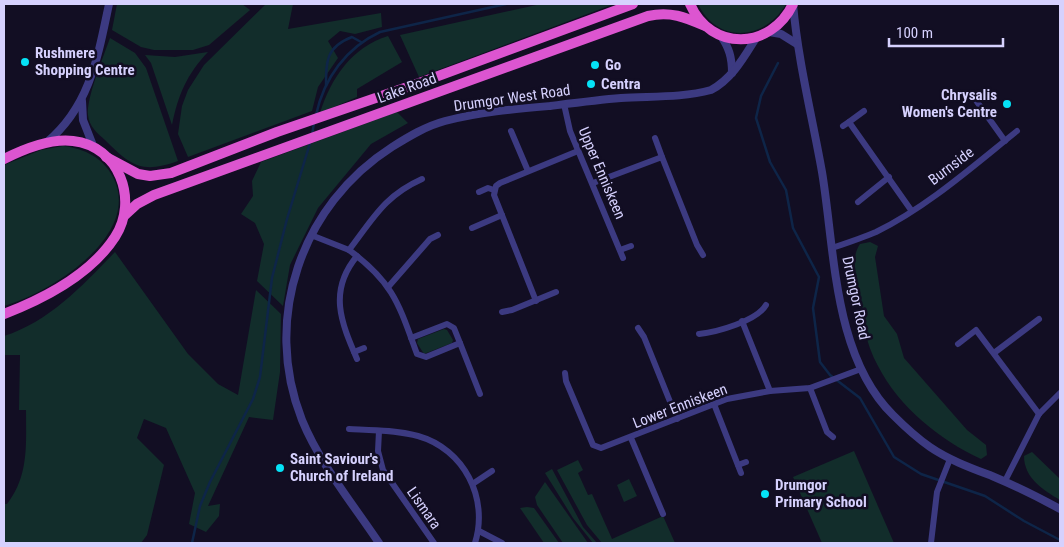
<svg xmlns="http://www.w3.org/2000/svg" width="1064" height="547" viewBox="0 0 1064 547" font-family="'Roboto Condensed',sans-serif">
<style>
.green{fill:#122d2b}
.lines{fill:none;stroke-linecap:round;stroke-linejoin:round}
.stream{stroke:#0e2548;stroke-width:2.5}
.minor{stroke:#3c3a81;stroke-width:6}
.tertiary{stroke:#3c3a81;stroke-width:8}
.trunk{stroke:#dc55d0;stroke-width:10}
.poi-dot{fill:#05e2f6;stroke:#120e23;stroke-width:2}
.labels{text-anchor:middle;dominant-baseline:central;stroke-width:5;stroke-linejoin:round;paint-order:stroke}
.poi-label{font-size:15px;font-weight:bold;fill:#d6d1fe;stroke:#120e23;text-anchor:start}
.street-label{font-size:15px;fill:#d6d1fe;stroke:#120e23}
</style>
<rect width="100%" height="100%" fill="#120e23"/>
<g class="green">
<polygon points="117,4 242,4 250,10 209,45 193,50 154,50 141,47 112,30"/>
<polygon points="266,4 293,4 288,29 381,13 382,27 355,34 340,31 328,41 338,58 318,87 312,111 188,157 178,134 182,106 188,90 204,65"/>
<polygon points="541,4 614,4 419,77 400,35"/>
<path d="M698,4H786C765,41 717,44 698,4Z"/>
<path d="M388,36L402,62L357,89V97L320,113C331,78 352,47 388,36Z"/>
<path d="M110,38L135,53L146,68L178,161C142,174 131,166 105,140C97,133 89,126 88,115C86,99 104,55 110,38Z"/>
<path d="M208,52C187,74 178,95 172,125L151,63L145,55L175,57Z"/>
<polygon points="397,112 408,123 371,144 318,208 290,265 283,306 257,281 264,244 255,223 241,214 253,196 252,181 261,162"/>
<path d="M63,146C85,149 102,157 113,177C143,235 50,293 4,306V165L41,150Z"/>
<path d="M870,242L878,246L875,257L884,316L897,334L904,358L967,430L986,445L987,455L981,459C940,440 899,407 878,366C865,343 861,314 857,289C856,274 851,257 860,244Z"/>
<path d="M115,252L188,354L218,384L238,395L256,290L281,314L280,372L273,420L249,417L208,506L220,504L219,516L206,532L189,524L195,493L166,428L144,419L137,438L164,465L147,535L141,543H4V504H7C29,476 26,444 26,410H19L20,355H4V336C49,322 83,285 115,252Z"/>
<polygon points="444,329 447,330 453,340 452,343 424,354 417,343 418,339"/>
<polygon points="854,451 894,543 822,543 793,477"/>
<path d="M1032,452L1060,479V500C1043,490 1024,478 1024,456Z"/>
<polygon points="578,460 583,470 578,473 588,495 592,494 612,539 663,516 675,543 602,543 587,525 557,470"/>
<polygon points="552,469 583,527 597,543 593,543 573,518 545,473"/>
<polygon points="629,479 637,496 624,502 617,485"/>
<polygon points="545,482 588,543 563,543 537,505 535,497"/>
<polygon points="527,507 534,508 559,543 544,543 520,508"/>
</g>
<g class="lines">
<g class="stream">
<polyline points="778,63 761,96 756,118 770,162 786,190 793,228 819,277 813,308 820,362 830,375 860,398 894,457 921,474 985,496 1024,521 1060,540"/>
<path d="M326,86C326,61 326,47 352,37L361,42"/>
<path d="M316,115C324,78 346,48 380,32L506,4"/>
<polyline points="312,135 314,123"/>
<polyline points="192,543 200,506 210,482 253,399 260,377 272,278 287,219 310,143"/>
</g>
<g class="minor">
<polyline points="975,99 1005,141"/>
<polyline points="564,104 570,131 623,258"/>
<polyline points="849,122 864,111"/>
<polyline points="843,126 849,122 911,210"/>
<polyline points="511,131 528,171"/>
<polyline points="655,138 662,157"/>
<polyline points="593,183 662,157 697,245 703,255"/>
<polyline points="479,192 488,188 494,190"/>
<polyline points="858,202 889,177"/>
<polyline points="472,228 502,215"/>
<path d="M311,235L349,250C373,219 384,196 422,179"/>
<path d="M832,248C847,243 862,238 876,232C927,207 972,167 1017,131"/>
<path d="M349,250C394,283 399,305 417,354L426,357L460,343L480,394"/>
<polyline points="620,250 631,246"/>
<polyline points="389,286 430,239 438,235"/>
<polyline points="536,301 494,195 496,186 500,183 578,151"/>
<polyline points="502,312 512,310 556,292"/>
<polyline points="742,321 770,391"/>
<polyline points="638,328 644,337 677,419"/>
<path d="M699,334C717,332 757,321 766,305"/>
<polyline points="411,338 447,324 454,328 460,343"/>
<polyline points="958,344 976,330 1039,414"/>
<polyline points="354,352 364,348"/>
<polyline points="994,353 1039,319"/>
<path d="M357,359C341,322 328,291 357,256"/>
<polyline points="565,373 566,381 593,445 601,448 727,399 770,391 810,388 861,369"/>
<polyline points="810,388 827,432 833,437"/>
<polyline points="714,404 741,473"/>
<path d="M349,429C371,430 396,430 418,436C464,449 489,498 475,543"/>
<polyline points="379,431 378,451 383,470 434,543"/>
<polyline points="631,438 663,514"/>
<polyline points="738,465 746,462"/>
<polyline points="1005,481 1039,414 1060,393"/>
<polyline points="474,483 492,471"/>
<polyline points="479,531 502,543"/>
<polyline points="931,543 937,492 950,459"/>
</g>
<g class="tertiary">
<path d="M793,4C798,61 812,116 822,172C835,250 833,356 893,415C904,426 917,438 930,447C949,460 971,468 992,476C1016,486 1038,497 1060,509"/>
<polyline points="769,32 781,34 797,44"/>
<path d="M721,36C729,48 732,57 732,73"/>
<polyline points="82,101 83,120 94,148"/>
<path d="M47,142C90,106 98,56 109,4"/>
<path d="M379,543C353,504 320,464 302,420C262,319 301,205 392,147C408,137 426,126 445,121C479,112 515,109 550,106C574,103 597,100 621,98C650,96 682,98 711,90C732,79 744,57 756,38"/>
</g>
<g class="trunk">
<path d="M690,4C711,52 771,50 793,4"/>
<polyline points="106,157 138,174 150,176 171,173 277,132 422,82 633,4"/>
<path d="M4,159C24,149 50,138 73,141C119,146 139,200 115,237C91,274 43,299 4,314"/>
<path d="M125,215L137,204L154,195L648,16C670,11 685,17 705,26"/>
</g>
</g>
<g class="poi-dot">
<circle cx="25" cy="62" r="5"/>
<circle cx="595" cy="65" r="5"/>
<circle cx="591" cy="84" r="5"/>
<circle cx="1007" cy="104" r="5"/>
<circle cx="280" cy="468" r="5"/>
<circle cx="765" cy="494" r="5"/>
</g>
<g class="labels">
<g class="poi-label">
<text x="35" y="53">Rushmere<tspan x="35" dy="17">Shopping Centre</tspan></text>
<text x="605" y="65">Go</text>
<text x="601" y="84">Centra</text>
<text x="997" y="95" text-anchor="end">Chrysalis<tspan x="997" dy="17">Women's Centre</tspan></text>
<text x="290" y="459">Saint Saviour's<tspan x="290" dy="17">Church of Ireland</tspan></text>
<text x="775" y="485">Drumgor<tspan x="775" dy="17">Primary School</tspan></text>
</g>
<g class="street-label">
<text transform="translate(407 88) rotate(-20)">Lake Road</text>
<text transform="translate(512 98) rotate(-8)">Drumgor West Road</text>
<text transform="translate(951 166) rotate(-37)">Burnside</text>
<text transform="translate(602 173) rotate(67)">Upper Enniskeen</text>
<text transform="translate(856 298) rotate(78)">Drumgor Road</text>
<text transform="translate(680 406) rotate(-21)">Lower Enniskeen</text>
<text transform="translate(424 508) rotate(55)">Lismara</text>
</g>
</g>
<rect width="1064" height="547" fill="none" stroke="#d6d1fe" stroke-width="10"/>
<path d="M889 38v8h114v-8" fill="none" stroke="#d6d1fe" stroke-width="2.5"/>
<text x="896" y="38" font-size="15" fill="#d6d1fe" stroke="#120e23" stroke-width="4" paint-order="stroke">100 m</text>
</svg>
